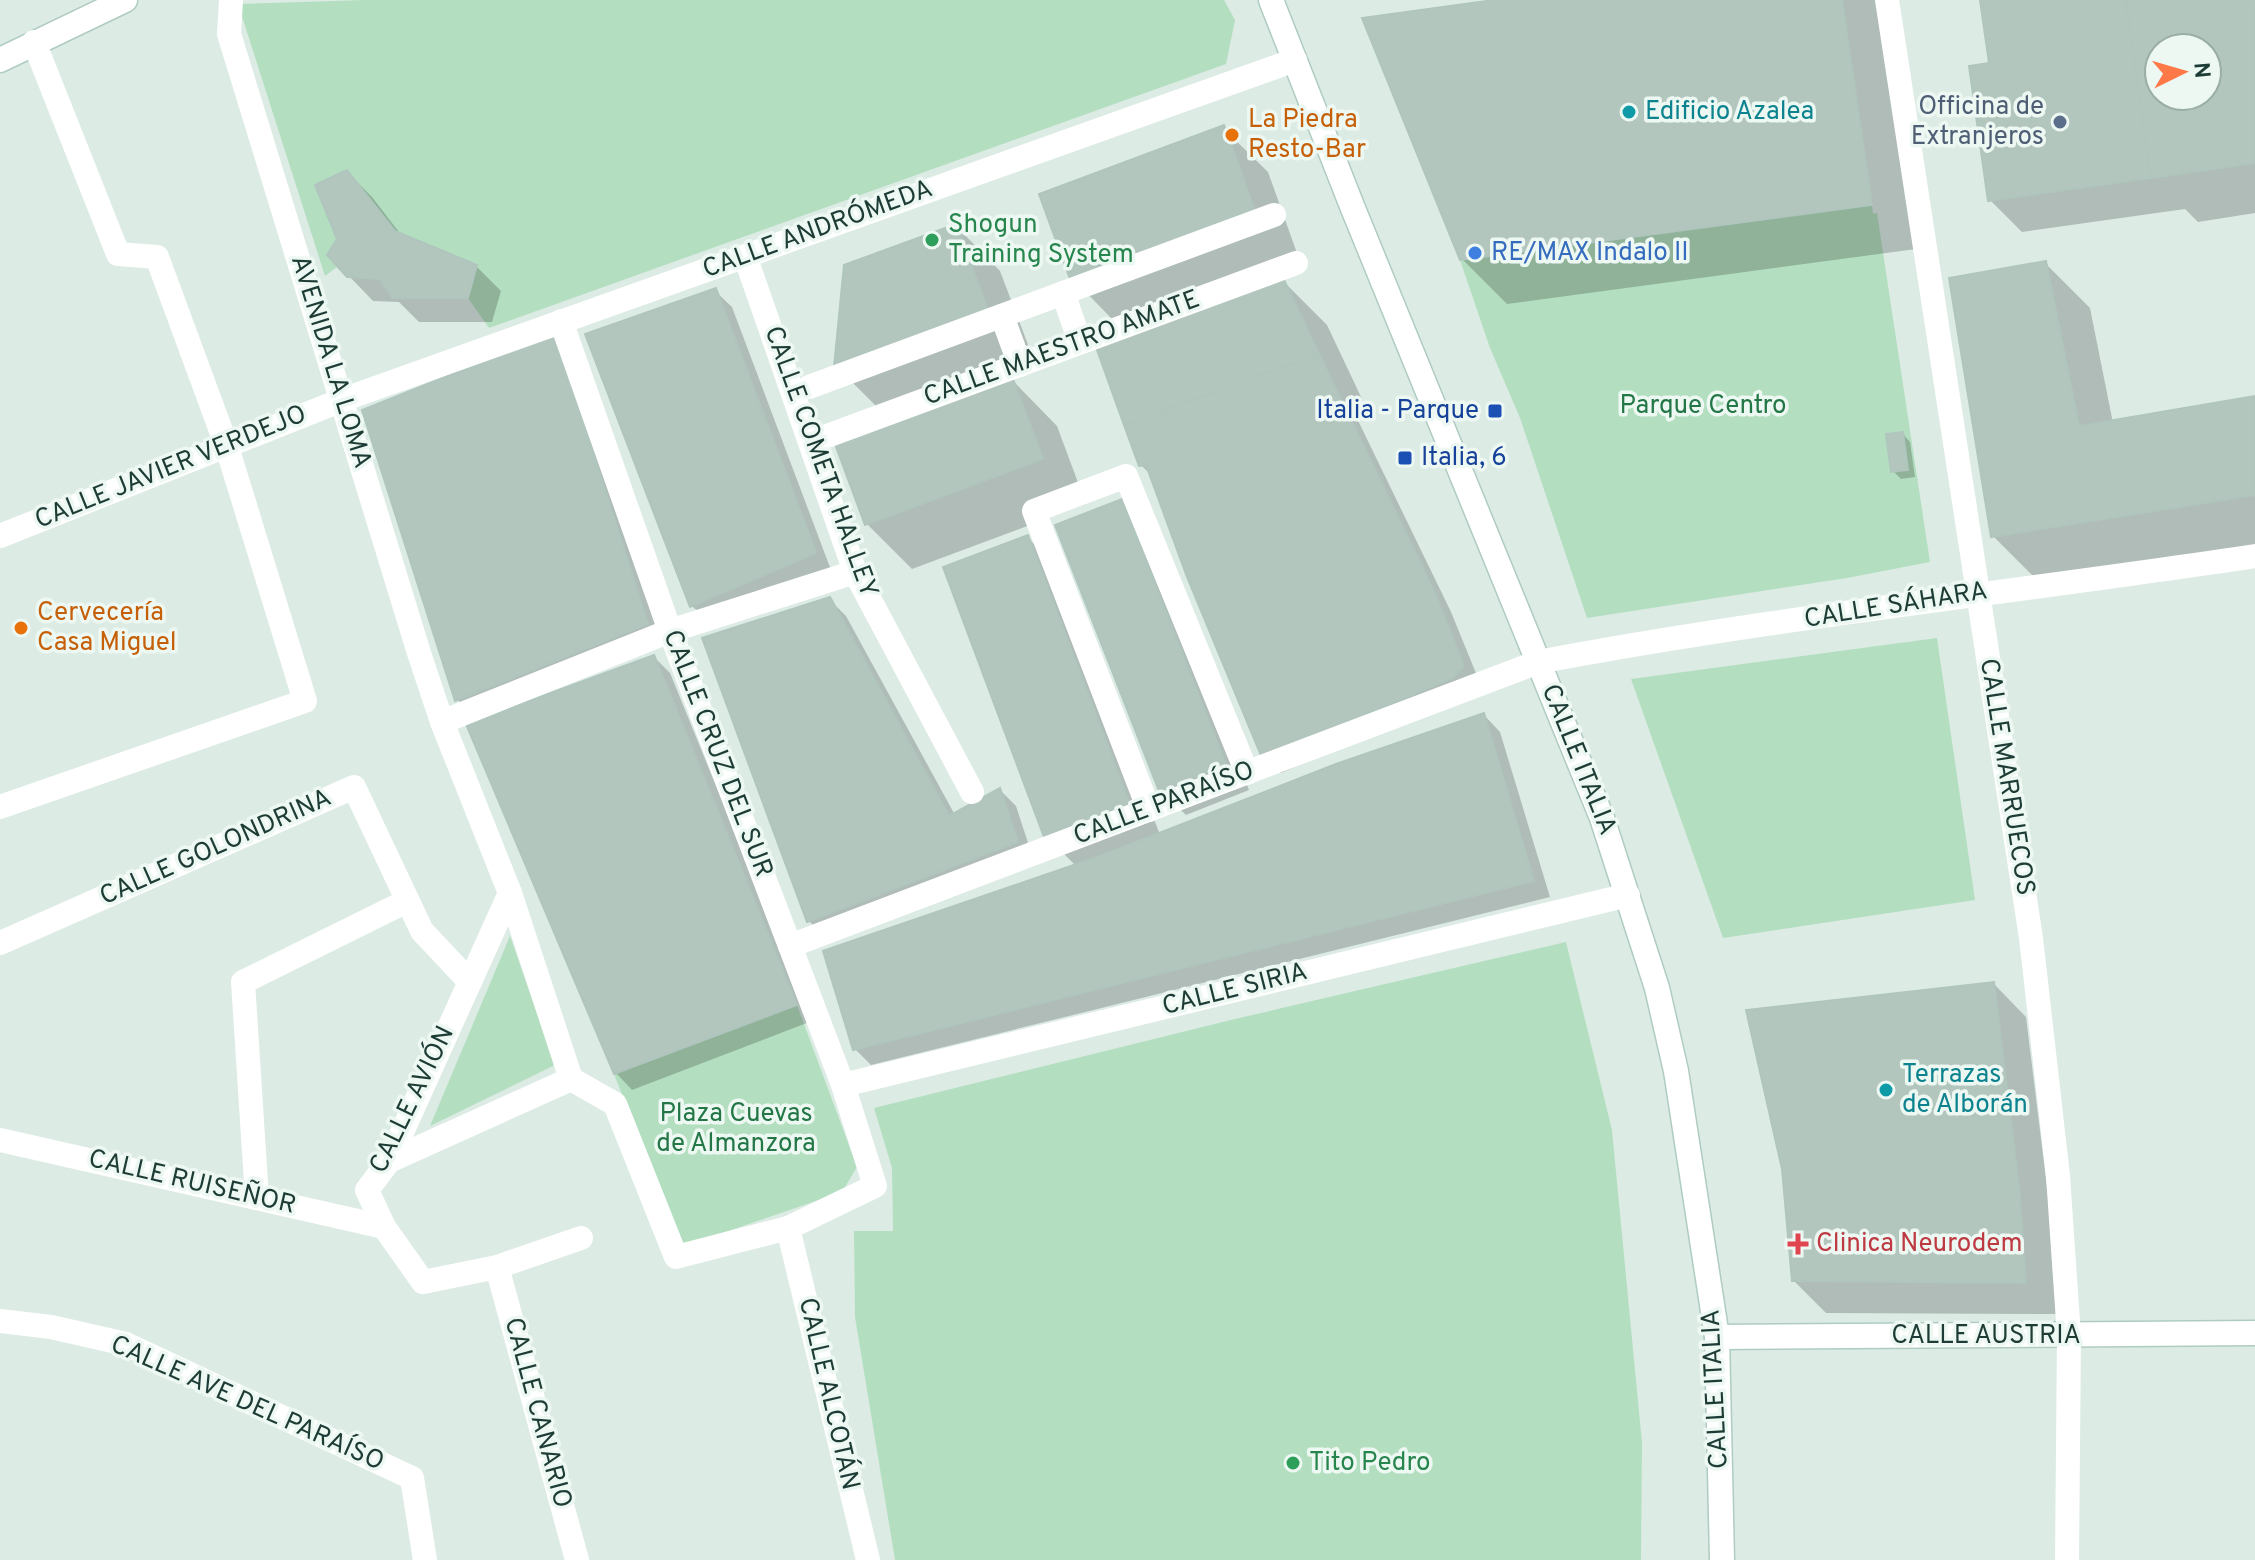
<svg xmlns="http://www.w3.org/2000/svg" width="2255" height="1560" viewBox="0 0 2255 1560" font-family="Overpass,sans-serif">
<style>
.green{fill:#b3dfc0}
.shadow{fill:#0003;fill-rule:evenodd}
.building{fill:#b2c6be;stroke:#afc5bd;stroke-width:2;fill-rule:evenodd}
.lines{fill:none;stroke-linecap:round;stroke-linejoin:round}
.secondary-casing{stroke:#afccc2;stroke-width:27}
.street{stroke:#fff;stroke-width:24}
.secondary{stroke:#fff;stroke-width:24}
.culture-dot{fill:#0f9aa8;stroke:#eef8f3;stroke-width:3}
.service-dot{fill:#5c6f8a;stroke:#eef8f3;stroke-width:3}
.food-dot{fill:#e8710a;stroke:#eef8f3;stroke-width:3}
.leisure-dot{fill:#2e9e5b;stroke:#eef8f3;stroke-width:3}
.shop-dot{fill:#3f7fe0;stroke:#eef8f3;stroke-width:3}
.transit-dot{fill:#1a4fb4;stroke:#eef8f3;stroke-width:3}
.health-dot{fill:#e0444e;stroke:#eef8f3;stroke-width:3}
.labels{text-anchor:middle;dominant-baseline:central;stroke-width:7;stroke-linejoin:round;paint-order:stroke}
.service-label{font-size:26px;fill:#4e5e75;stroke:#eef8f3;text-anchor:end}
.culture-label{font-size:26px;fill:#0d838f;stroke:#eef8f3;text-anchor:start}
.food-label{font-size:26px;fill:#c56008;stroke:#eef8f3;text-anchor:start}
.leisure-label{font-size:26px;fill:#27864d;stroke:#eef8f3;text-anchor:start}
.street-label{font-size:26px;fill:#1d3c35;stroke:#eef8f3}
.shop-label{font-size:26px;fill:#366cbe;stroke:#eef8f3;text-anchor:start}
.park-label{font-size:26px;fill:#237746;stroke:#eef8f3}
.transit-label{font-size:26px;fill:#164399;stroke:#eef8f3;text-anchor:end}
.health-label{font-size:26px;fill:#be3a42;stroke:#eef8f3;text-anchor:start}
</style>
<rect width="100%" height="100%" fill="#ddebe5"/>
<g class="green">
<polygon points="364,0 1224,0 1235,20 1226,64 489,328 468,298 477,265 463,259 459,260 395,231 347,170 315,185 337,239 327,255 337,267 325,276 238,4"/>
<polygon points="1872,205 1873,214 1877,213 1930,562 1847,578 1587,618 1520,418 1490,348 1460,260"/>
<polygon points="1937,638 1975,900 1723,938 1631,679"/>
<polygon points="510,936 555,1065 430,1126"/>
<polygon points="1566,942 1612,1130 1642,1443 1641,1560 895,1560 855,1317 854,1231 893,1231 892,1168 874,1108 1235,1019"/>
<polygon points="797,1005 857,1167 842,1192 682,1247 614,1074"/>
</g>
<g class="shadow">
<polygon points="1508,0 1880,0 1916,249 1507,304 1462,259"/>
<path d="M1982,0H2255V213L2198,222L2185,209L2022,232L1990,200L1991,65ZM2159,48H2207V96H2159Z"/>
<polygon points="1223,128 1268,172 1298,256 1116,323 1072,278"/>
<polygon points="347,172 372,197 402,236 476,266 501,291 492,322 419,322 399,302 373,301 348,275 339,239"/>
<polygon points="956,226 1000,271 1032,355 881,411 836,366"/>
<polygon points="2045,263 2090,308 2113,423 2255,398 2255,546 2038,581 1993,536"/>
<polygon points="1282,280 1327,325 1362,399 1350,404 1451,612 1480,683 1469,694 1281,773 1264,756 1152,476 1141,465"/>
<polygon points="715,291 732,307 831,570 709,622 692,606"/>
<polygon points="555,336 663,640 473,716 457,699"/>
<polygon points="1013,381 1057,426 1086,504 912,569 867,524"/>
<polygon points="1903,434 1910,442 1915,477 1901,479 1893,471"/>
<polygon points="1121,502 1146,526 1249,790 1186,815 1161,790"/>
<polygon points="1028,538 1060,570 1160,835 1484,715 1500,732 1550,897 871,1065 855,1049 1076,866 1046,836"/>
<polygon points="829,599 846,616 955,815 1000,790 1016,806 1033,858 825,937 809,921"/>
<polygon points="654,657 670,673 812,1021 632,1090 616,1073"/>
<polygon points="1994,984 2026,1017 2051,1220 2057,1314 1826,1313 1794,1281"/>
</g>
<g class="building">
<polygon points="1494,0 1842,0 1872,205 1460,260 1362,18"/>
<polygon points="1980,0 2126,0 2151,178 1988,201 1969,66 1989,63"/>
<path d="M2126,0H2255V163L2151,178ZM2159,48H2207V96H2159Z"/>
<polygon points="1224,125 1255,211 1070,279 1039,194"/>
<polygon points="347,170 395,231 477,265 468,298 392,298 380,279 347,277 327,255 337,239 315,185"/>
<polygon points="956,224 988,310 834,367 844,265"/>
<polygon points="2046,261 2079,426 2255,396 2255,495 1991,537 1949,278"/>
<polygon points="1283,278 1319,354 1124,425 1096,347"/>
<polygon points="716,288 816,553 690,607 585,334"/>
<polygon points="555,333 648,624 455,701 362,410"/>
<polygon points="1319,354 1435,593 1464,666 1453,678 1262,758 1187,577 1146,465 1139,466 1124,425"/>
<polygon points="1013,379 1043,459 865,525 835,444"/>
<polygon points="1903,432 1908,470 1891,472 1886,434"/>
<polygon points="1122,499 1226,765 1159,791 1055,525"/>
<polygon points="1028,535 1130,805 1044,837 943,567"/>
<polygon points="830,597 949,816 1000,788 1018,842 807,922 702,638"/>
<polygon points="654,655 797,1005 614,1074 466,724"/>
<polygon points="1484,713 1534,881 853,1050 823,951 1100,856 1336,764"/>
<polygon points="1994,982 2019,1187 2026,1283 1792,1281 1782,1169 1746,1010"/>
</g>
<g class="lines">
<g class="secondary-casing">
<g id="secondary">
<polyline points="1271,0 1352,206 1602,818 1657,988 1676,1071 1717,1337 1722,1560"/>
<polyline points="0,60 125,0"/>
<polyline points="1717,1337 2255,1333"/>
</g>
</g>
<g class="street">
<polyline points="231,0 229,34 419,653 442,722 510,893 571,1079 615,1104 676,1257 788,1228 875,1186 843,1085 670,631 561,321"/>
<polyline points="1887,0 2031,938 2058,1176 2069,1336 2067,1560"/>
<polyline points="745,256 855,572 972,792"/>
<polyline points="1063,293 1080,342"/>
<polyline points="1002,316 1020,365"/>
<polyline points="809,387 1274,215"/>
<polyline points="827,436 1296,263"/>
<polyline points="0,536 342,400 1295,60"/>
<polyline points="442,722 670,631 855,572"/>
<polyline points="0,807 305,701 227,447 157,257 118,254 34,42"/>
<polyline points="1149,810 1034,511 1126,476 1247,773"/>
<polyline points="510,893 389,1161 367,1190 384,1227 423,1282 497,1267 581,1238"/>
<polyline points="0,943 354,787 422,931 470,982"/>
<path d="M790,946L1538,662C1776,617 2016,592 2255,556"/>
<polyline points="843,1085 1628,895"/>
<polyline points="0,1140 384,1227"/>
<polyline points="389,1161 571,1079"/>
<polyline points="257,1198 243,982 407,901"/>
<polyline points="788,1228 868,1560"/>
<polyline points="497,1267 577,1560"/>
<polyline points="0,1321 51,1327 126,1344 412,1478 425,1560"/>
</g>
<use href="#secondary" class="secondary"/>
</g>
<g class="culture-dot">
<circle cx="1629" cy="112" r="8"/>
<circle cx="1886" cy="1090" r="8"/>
</g>
<circle class="service-dot" cx="2060" cy="122" r="8"/>
<g class="food-dot">
<circle cx="1232" cy="135" r="8"/>
<circle cx="21" cy="628" r="8"/>
</g>
<g class="leisure-dot">
<circle cx="932" cy="240" r="8"/>
<circle cx="1293" cy="1463" r="8"/>
</g>
<circle class="shop-dot" cx="1475" cy="253" r="8"/>
<g class="transit-dot">
<rect x="1487" y="403" width="16" height="16" rx="4"/>
<rect x="1397" y="450" width="16" height="16" rx="4"/>
</g>
<path class="health-dot" d="M1794 1232h8v8h8v8h-8v8h-8v-8h-8v-8h8z"/>
<g class="labels">
<g class="service-label">
<text x="2044" y="107">Officina de<tspan x="2044" dy="30">Extranjeros</tspan></text>
</g>
<g class="culture-label">
<text x="1645" y="112">Edificio Azalea</text>
<text x="1902" y="1075">Terrazas<tspan x="1902" dy="30">de Alborán</tspan></text>
</g>
<g class="food-label">
<text x="1248" y="120">La Piedra<tspan x="1248" dy="30">Resto-Bar</tspan></text>
<text x="37" y="613">Cervecería<tspan x="37" dy="30">Casa Miguel</tspan></text>
</g>
<g class="leisure-label">
<text x="948" y="225">Shogun<tspan x="948" dy="30">Training System</tspan></text>
<text x="1309" y="1463">Tito Pedro</text>
</g>
<g class="street-label">
<text transform="translate(818 230) rotate(-20)">CALLE ANDRÓMEDA</text>
<text transform="translate(1062 349) rotate(-20)">CALLE MAESTRO AMATE</text>
<text transform="translate(330 362) rotate(73)">AVENIDA LA LOMA</text>
<text transform="translate(820 462) rotate(70)">CALLE COMETA HALLEY</text>
<text transform="translate(171 468) rotate(-22)">CALLE JAVIER VERDEJO</text>
<text transform="translate(1896 606) rotate(-9)">CALLE SÁHARA</text>
<text transform="translate(717 754) rotate(69)">CALLE CRUZ DEL SUR</text>
<text transform="translate(1578 760) rotate(68)">CALLE ITALIA</text>
<text transform="translate(2006 777) rotate(81)">CALLE MARRUECOS</text>
<text transform="translate(1164 804) rotate(-21)">CALLE PARAÍSO</text>
<text transform="translate(216 848) rotate(-24)">CALLE GOLONDRINA</text>
<text transform="translate(1235 990) rotate(-14)">CALLE SIRIA</text>
<text transform="translate(413 1100) rotate(-64)">CALLE AVIÓN</text>
<text transform="translate(192 1183) rotate(13)">CALLE RUISEÑOR</text>
<text x="1986" y="1336">CALLE AUSTRIA</text>
<text transform="translate(1716 1389) rotate(-93)">CALLE ITALIA</text>
<text transform="translate(828 1394) rotate(77)">CALLE ALCOTÁN</text>
<text transform="translate(247 1404) rotate(24)">CALLE AVE DEL PARAÍSO</text>
<text transform="translate(537 1413) rotate(75)">CALLE CANARIO</text>
</g>
<g class="shop-label">
<text x="1491" y="253">RE/MAX Indalo II</text>
</g>
<g class="park-label">
<text x="1703" y="406">Parque Centro</text>
<text x="736" y="1114">Plaza Cuevas<tspan x="736" dy="30">de Almanzora</tspan></text>
</g>
<g class="transit-label">
<text x="1479" y="411">Italia - Parque</text>
<text x="1421" y="458" text-anchor="start">Italia, 6</text>
</g>
<g class="health-label">
<text x="1816" y="1244">Clinica Neurodem</text>
</g>
</g>
<g transform="translate(2183 72) rotate(85)"><circle r="38" fill="#eef8f3" stroke="#9aada7" stroke-width="2"/>
<path d="M0-6L14 30L0 20L-14 30Z" fill="#ff7948"/>
<text y="-12" font-size="22" font-weight="bold" text-anchor="middle" fill="#1d3c35">N</text>
</g>
</svg>
